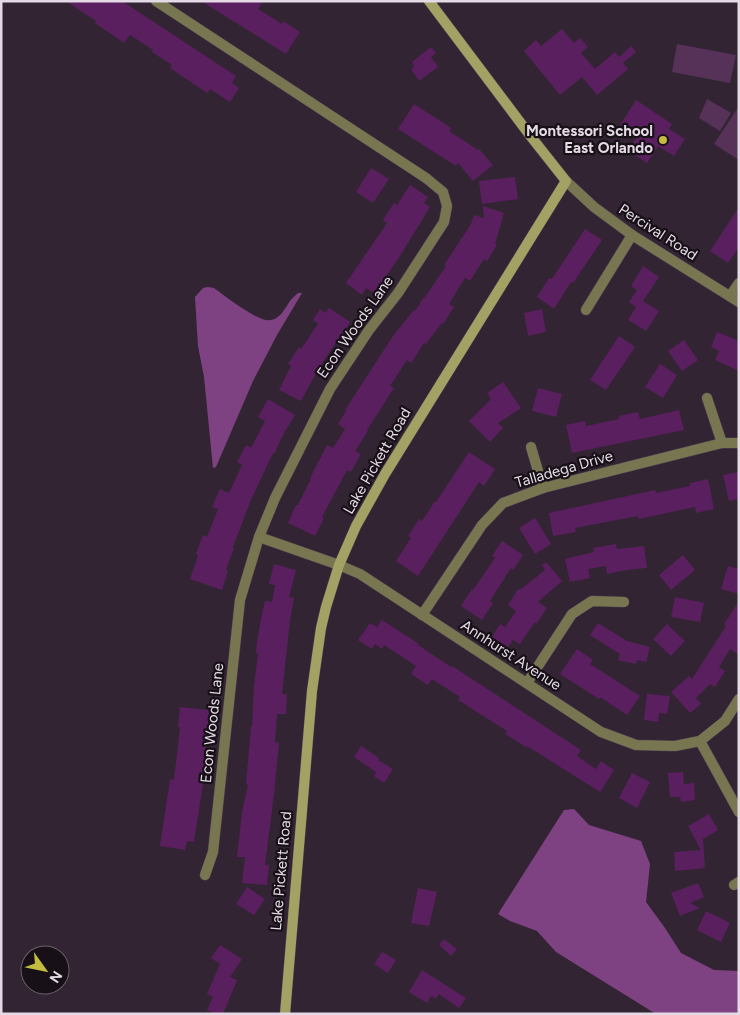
<svg xmlns="http://www.w3.org/2000/svg" width="740" height="1015" viewBox="0 0 740 1015" font-family="Figtree,sans-serif">
<style>
.green{fill:#563259}
.water{fill:#7e4283}
.building{fill:#591f5e}
.lines{fill:none;stroke-linecap:round;stroke-linejoin:round}
.minor-casing{stroke:#4f4150;stroke-width:11}
.tertiary-casing{stroke:#4f4150;stroke-width:11}
.secondary-casing{stroke:#4f4150;stroke-width:11}
.minor{stroke:#777651;stroke-width:10}
.tertiary{stroke:#777651;stroke-width:10}
.secondary{stroke:#a3a264;stroke-width:10}
.poi-dot{fill:#c2bd3f;stroke:#171017;stroke-width:2}
.labels{text-anchor:middle;dominant-baseline:central;stroke-width:4.5;stroke-linejoin:round;paint-order:stroke}
.poi-label{font-size:15px;font-weight:bold;fill:#e4dae5;stroke:#171017;text-anchor:end}
.street-label{font-size:15px;fill:#e4dae5;stroke:#171017}
</style>
<rect width="100%" height="100%" fill="#332434"/>
<g class="green">
<polygon points="677,44 736,55 730,83 672,72"/>
<polygon points="707,99 731,113 720,131 699,118"/>
<polygon points="739,106 739,160 714,144"/>
</g>
<g class="water">
<path d="M208,287L214,288C225,296 259,323 271,320C281,318 285,308 290,301C292,298 295,296 298,293H302L277,335L253,381L216,467L213,468L204,377L198,346L195,297L203,288Z"/>
<polygon points="574,809 589,825 641,841 650,864 646,902 665,928 681,953 714,970 739,971 739,1014 656,1014 556,952 537,931 510,921 498,914 564,810"/>
</g>
<g class="building">
<polygon points="66,1 122,1 236,76 232,83 239,88 230,102 210,89 207,93 170,68 172,65 152,52 153,50 130,35 124,43 95,23 96,21"/>
<polygon points="201,1 263,1 258,9 282,24 283,21 300,32 286,54"/>
<polygon points="562,29 574,43 580,38 588,47 581,53 595,69 615,52 619,57 631,46 636,52 623,63 628,69 597,95 582,77 560,95 524,51 536,40 541,46"/>
<polygon points="431,47 436,53 431,57 438,67 419,81 411,69 414,67 412,62"/>
<polygon points="636,100 672,124 669,129 685,139 674,156 658,146 647,163 628,151 637,137 620,125"/>
<polygon points="414,104 451,128 449,131 478,150 479,149 493,165 473,181 458,163 456,166 398,129"/>
<polygon points="371,168 389,179 373,203 356,192"/>
<polygon points="515,177 518,199 482,204 479,181"/>
<polygon points="410,185 428,197 424,203 430,207 398,259 374,293 366,288 362,295 346,283 387,223 383,220 394,203 397,205"/>
<polygon points="483,206 504,213 495,244 497,245 487,261 484,259 470,281 465,278 449,304 454,307 443,324 442,323 426,344 424,343 411,363 407,360 390,386 394,388 367,430 368,431 355,451 361,454 351,472 347,470 322,517 324,518 315,536 288,523 296,505 298,505 311,479 310,478 327,445 333,448 345,429 338,424 346,411 345,410 393,336 414,310 415,311 424,297 425,297 446,266 444,265 471,224 474,215 484,218"/>
<polygon points="739,207 739,247 728,263 710,251"/>
<polygon points="585,229 602,240 573,283 571,282 554,309 537,297 549,278 552,279"/>
<polygon points="643,266 659,277 643,301 659,311 646,331 628,320 636,307 629,302 637,290 631,286"/>
<polygon points="329,308 350,322 322,363 323,363 310,384 301,401 279,390 291,366 288,364 299,347 301,349 318,324 313,320 320,309 325,313"/>
<polygon points="542,309 546,332 528,336 524,313"/>
<polygon points="717,332 739,341 739,371 715,360 719,351 711,347"/>
<polygon points="619,336 635,347 606,390 590,380"/>
<polygon points="684,340 698,360 682,371 668,351"/>
<polygon points="660,364 677,375 663,398 645,387"/>
<polygon points="503,382 521,408 498,423 503,428 490,442 469,421 491,399 487,393"/>
<polygon points="538,388 562,394 556,417 532,411"/>
<polygon points="268,399 295,415 284,433 274,454 273,453 250,502 233,547 234,548 226,570 228,571 222,590 190,579 198,556 196,554 203,535 207,537 218,509 212,507 220,489 229,493 242,465 237,462 246,445 251,448 265,421 258,417"/>
<polygon points="679,410 684,430 572,453 566,425 585,421 586,426 619,419 619,416 638,412 640,419"/>
<polygon points="469,452 495,469 484,486 479,482 418,576 396,561 411,538 408,536 419,519 422,521 435,501 436,502"/>
<polygon points="739,472 739,499 729,501 723,475"/>
<polygon points="708,479 714,509 696,513 695,507 639,519 638,516 575,528 576,532 553,536 549,513 655,490 656,493 690,486 690,483"/>
<polygon points="535,518 551,544 535,554 519,528"/>
<polygon points="502,541 523,555 513,570 511,568 490,601 493,603 482,620 461,606 472,589 473,590 495,558 492,556"/>
<polygon points="616,544 617,549 644,546 647,568 627,570 607,574 606,566 588,569 590,578 570,582 565,559 594,552 593,548"/>
<polygon points="683,555 695,570 671,590 659,575"/>
<polygon points="546,562 562,581 538,602 547,608 536,624 535,622 520,644 513,640 508,647 492,637 500,624 505,627 516,611 508,605 518,589 520,590 545,570 542,565"/>
<polygon points="274,564 296,570 289,597 294,598 290,620 282,694 287,694 286,714 277,714 275,742 279,743 274,794 265,865 269,865 267,885 242,883 245,857 237,857 242,812 248,785 246,784 251,726 252,726 254,685 258,654 256,653 257,642 261,618 265,601 272,602 275,585 269,584"/>
<polygon points="728,566 739,569 739,594 721,589"/>
<polygon points="675,597 704,603 700,622 671,617"/>
<polygon points="739,601 739,655 730,649 719,667 725,671 715,687 710,684 696,698 701,704 690,713 671,692 689,676 692,679 726,626 724,624"/>
<polygon points="382,620 419,644 418,645 451,667 452,666 581,750 577,756 596,769 601,761 614,770 600,792 527,746 526,747 505,734 507,731 458,700 460,697 432,679 428,685 411,674 416,666 384,645 382,649 375,644 372,649 358,640 370,623 377,627"/>
<polygon points="598,623 627,641 650,647 646,662 637,660 636,664 618,660 620,654 590,635"/>
<polygon points="667,624 685,641 671,656 653,639"/>
<polygon points="577,649 593,660 590,664 640,696 627,715 600,697 599,699 560,674"/>
<polygon points="647,694 670,696 667,714 659,713 658,722 644,720"/>
<polygon points="180,707 209,710 203,784 194,842 187,841 185,850 160,846 170,779 174,780 180,727 178,727"/>
<polygon points="361,746 379,758 378,760 393,769 384,783 374,776 376,772 354,757"/>
<polygon points="683,772 684,784 694,783 695,800 681,802 680,797 670,797 668,773"/>
<polygon points="632,773 650,782 637,808 619,798"/>
<polygon points="709,814 718,830 703,839 705,868 675,871 674,852 701,850 688,826"/>
<polygon points="698,883 704,897 690,903 700,908 680,916 671,893"/>
<polygon points="247,887 265,899 254,915 236,904"/>
<polygon points="418,888 437,892 429,926 411,923"/>
<polygon points="706,911 730,923 721,942 697,930"/>
<polygon points="444,939 457,949 451,956 439,945"/>
<polygon points="220,945 242,959 230,977 237,980 223,1014 216,1014 207,1010 213,997 207,994 220,964 211,958"/>
<polygon points="382,952 396,960 388,973 374,964"/>
<polygon points="422,970 466,998 459,1008 439,994 436,999 431,996 427,1003 409,992"/>
</g>
<g class="lines">
<g class="minor-casing">
<g id="minor">
<polyline points="156,1 426,178 443,192 447,206 444,222 398,293 369,330 330,389 275,498 259,537 240,600 213,852 205,875"/>
<polyline points="730,296 739,283"/>
<polyline points="586,310 632,235"/>
<polyline points="707,398 722,443"/>
<polyline points="531,447 543,488"/>
<polyline points="259,537 339,565 360,574 601,732 636,745 675,746 700,741 725,721 739,699"/>
<polyline points="422,615 482,525 503,503 543,488 722,443 739,443"/>
<polyline points="527,683 572,614 592,601 624,602"/>
<polyline points="700,741 739,812"/>
<polyline points="734,885 739,882"/>
</g>
</g>
<g class="tertiary-casing">
<polyline id="tertiary" points="566,181 594,207 632,235 739,302"/>
</g>
<g class="secondary-casing">
<polyline id="secondary" points="285,1014 312,691 321,628 326,607 339,565 356,526 385,474 566,181 532,138 429,1"/>
</g>
<use href="#minor" class="minor"/>
<use href="#tertiary" class="tertiary"/>
<use href="#secondary" class="secondary"/>
</g>
<circle class="poi-dot" cx="663" cy="140" r="5"/>
<g class="labels">
<g class="poi-label">
<text x="653" y="131">Montessori School<tspan x="653" dy="17">East Orlando</tspan></text>
</g>
<g class="street-label">
<text transform="translate(658 232) rotate(33)">Percival Road</text>
<text transform="translate(355 327) rotate(-55)">Econ Woods Lane</text>
<text transform="translate(377 461) rotate(-60)">Lake Pickett Road</text>
<text transform="translate(564 469) rotate(-16)">Talladega Drive</text>
<text transform="translate(511 655) rotate(33)">Annhurst Avenue</text>
<text transform="translate(212 723) rotate(-84)">Econ Woods Lane</text>
<text transform="translate(281 871) rotate(-85)">Lake Pickett Road</text>
</g>
</g>
<rect width="740" height="1015" fill="none" stroke="#e4dae5" stroke-width="5"/>
<g transform="translate(45 970) rotate(123)"><circle r="24" fill="#171017" stroke="#696169"/>
<path d="M0-4L9 19L0 12L-9 19Z" fill="#c2bd3f"/>
<text y="-8" font-size="14" font-weight="bold" text-anchor="middle" fill="#e4dae5">N</text>
</g>
</svg>
